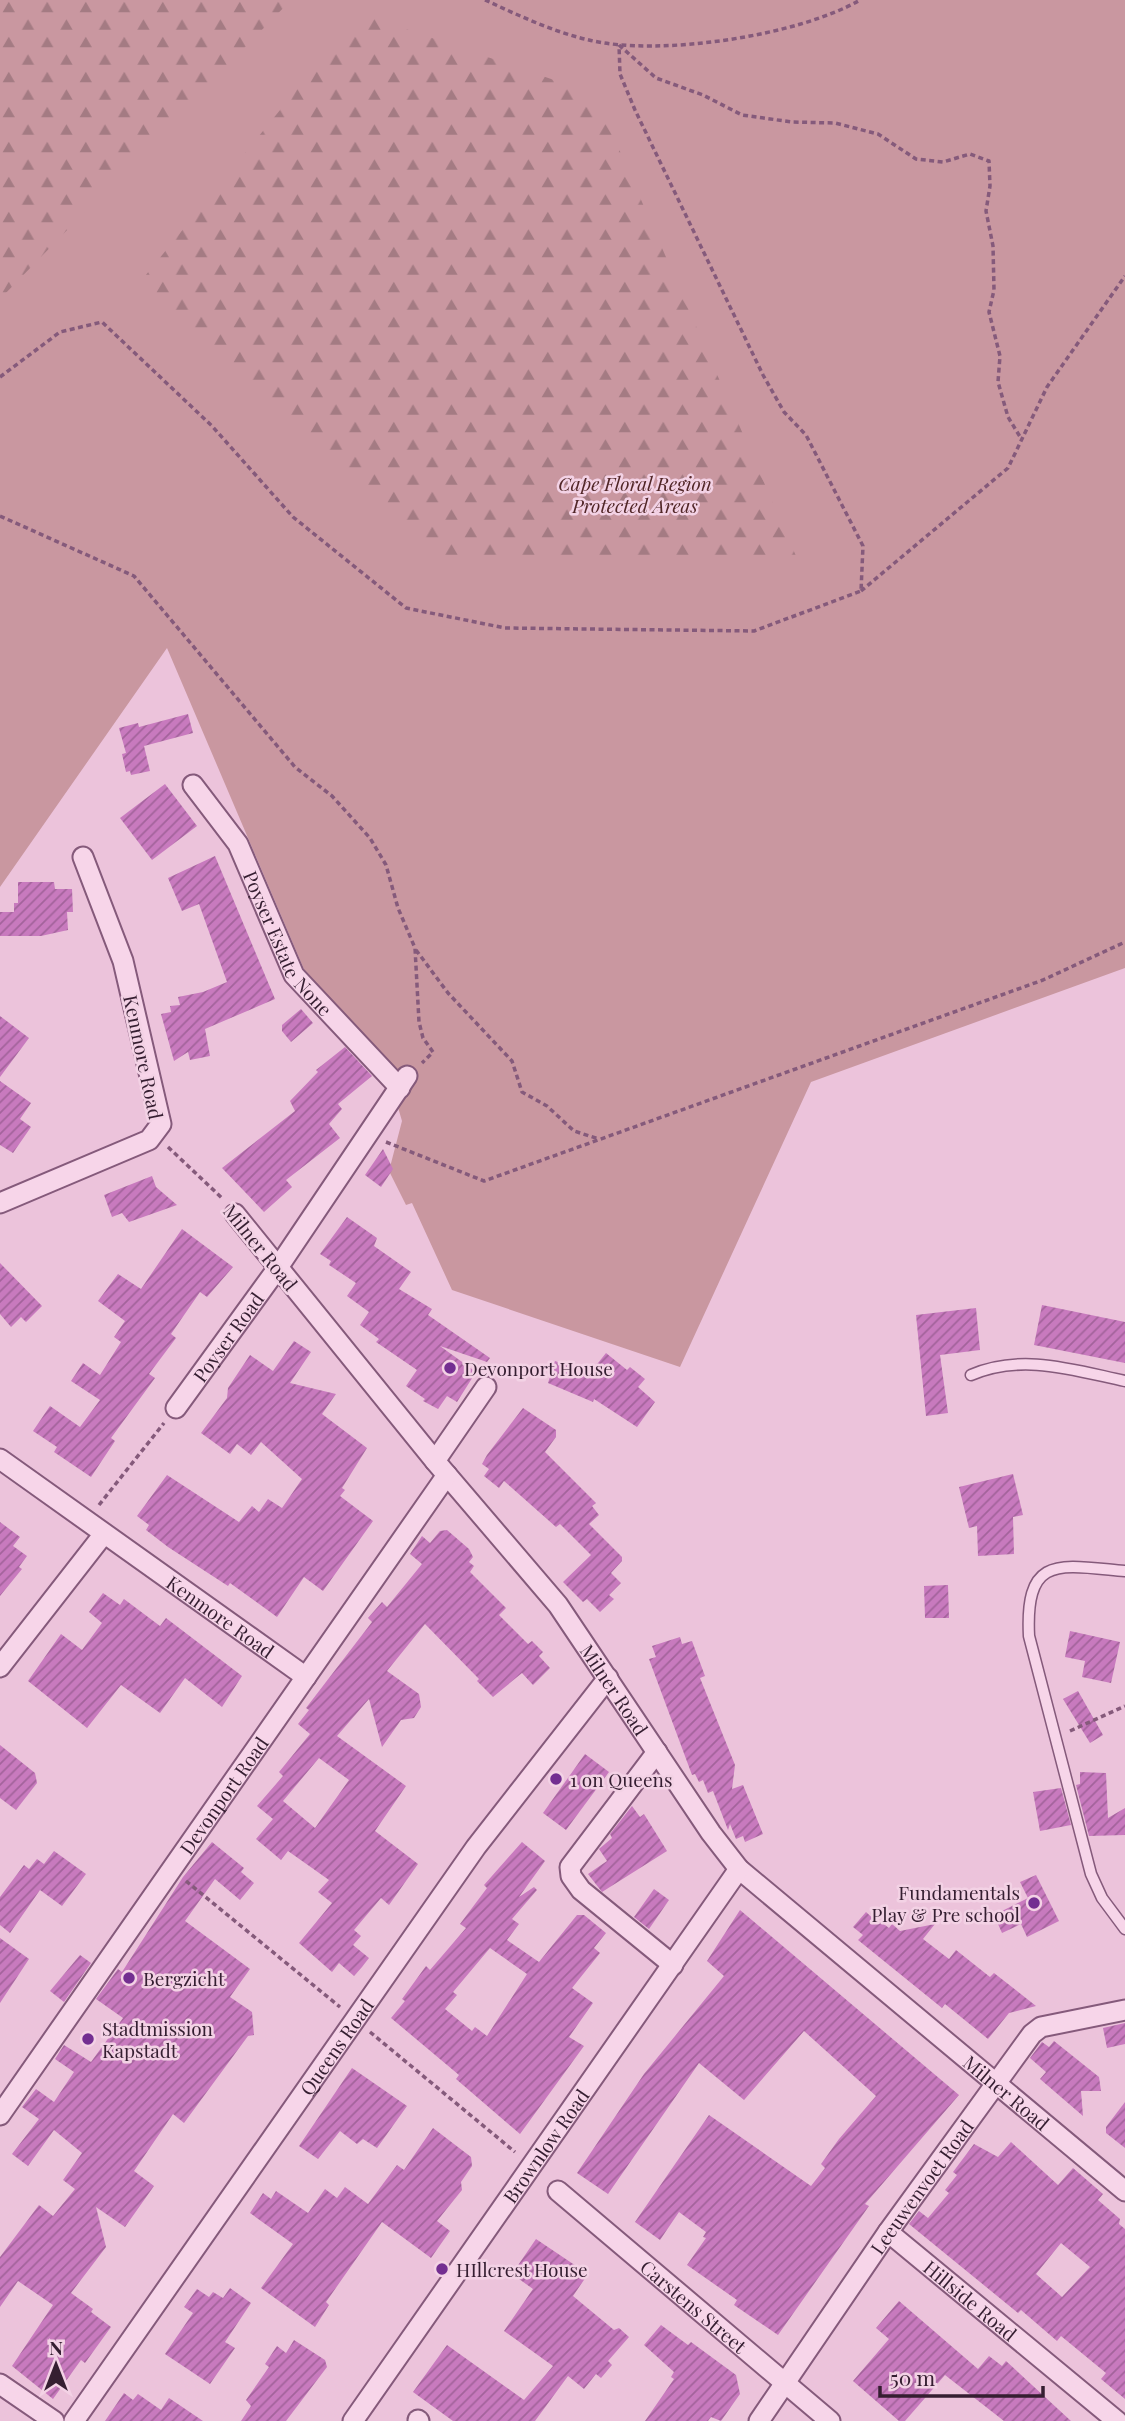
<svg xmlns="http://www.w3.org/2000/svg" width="1125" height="2421" viewBox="0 0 1125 2421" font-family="'Playfair Display',serif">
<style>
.green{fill:#c997a0}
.forest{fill:url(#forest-firs)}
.building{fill:url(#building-hatch);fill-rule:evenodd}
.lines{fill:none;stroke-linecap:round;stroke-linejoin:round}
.service-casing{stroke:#855a7b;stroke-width:13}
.minor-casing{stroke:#855a7b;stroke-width:23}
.path{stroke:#855a7b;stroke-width:3.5;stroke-dasharray:5 3.5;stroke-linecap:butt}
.service{stroke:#f7d5e9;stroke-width:10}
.minor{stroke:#f7d5e9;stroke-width:19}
.poi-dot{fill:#732e91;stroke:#f3d2e5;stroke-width:2.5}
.labels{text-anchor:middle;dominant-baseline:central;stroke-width:5;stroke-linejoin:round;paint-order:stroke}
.park-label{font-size:19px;font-style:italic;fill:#512627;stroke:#f3d2e5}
.street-label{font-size:19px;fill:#351e31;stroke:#f3d2e5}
.poi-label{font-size:19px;fill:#351e31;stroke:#f3d2e5;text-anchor:start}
</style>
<defs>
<pattern id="forest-firs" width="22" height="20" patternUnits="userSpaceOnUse" patternTransform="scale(1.75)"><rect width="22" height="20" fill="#c997a0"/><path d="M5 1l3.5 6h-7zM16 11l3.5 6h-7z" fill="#a47b83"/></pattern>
<pattern id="building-hatch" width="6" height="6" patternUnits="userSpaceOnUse" patternTransform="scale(1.75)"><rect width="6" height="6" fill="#c87abe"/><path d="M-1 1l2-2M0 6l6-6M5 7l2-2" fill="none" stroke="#a3639b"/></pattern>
</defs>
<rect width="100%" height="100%" fill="#ecc3db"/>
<polygon class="green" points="0,0 1125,0 1125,968 811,1082 680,1367 452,1290 412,1203 406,1205 389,1171 402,1121 387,1070 312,988 167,648 0,887"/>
<g class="forest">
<polygon points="0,0 291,0 0,299"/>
<polygon points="359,13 595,94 796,556 442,556 141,281"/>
</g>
<g class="building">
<polygon points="188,714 193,733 144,746 150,771 131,775 130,771 126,772 122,754 126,753 119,728 138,723 139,727"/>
<polygon points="165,784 197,826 152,860 120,818"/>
<polygon points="215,856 275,999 205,1029 210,1056 190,1060 188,1052 174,1061 161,1014 171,1012 170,1006 180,1005 178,997 203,992 227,982 199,904 182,911 168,878"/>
<polygon points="18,882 54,882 55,889 72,889 73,912 67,912 68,930 41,936 0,936 0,912 14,912 14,903 18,903"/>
<polygon points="301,1009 313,1023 291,1042 282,1031 282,1025"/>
<polygon points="0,1016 29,1038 0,1077"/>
<polygon points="345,1047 372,1076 338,1104 342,1109 329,1124 340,1138 286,1180 292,1187 264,1212 222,1168 295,1111 290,1101 318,1072 316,1070"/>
<polygon points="0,1081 31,1103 20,1119 31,1127 13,1153 0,1145"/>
<polygon points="383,1149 393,1169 381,1187 365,1175"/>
<polygon points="152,1176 156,1187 177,1205 129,1222 122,1213 112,1217 104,1195"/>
<polygon points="347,1217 377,1238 374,1246 411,1272 399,1289 432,1309 428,1315 490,1358 487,1362 440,1346 476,1372 457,1402 447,1396 438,1409 423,1401 425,1399 406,1386 417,1370 376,1342 379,1339 360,1325 369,1312 347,1296 356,1283 329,1265 331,1261 320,1254"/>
<polygon points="182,1229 233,1267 207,1297 200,1292 171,1334 176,1338 149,1374 155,1378 111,1438 115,1441 91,1477 54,1452 57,1447 33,1431 50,1406 80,1427 100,1400 71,1381 83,1363 100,1375 121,1342 114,1337 125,1321 98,1301 118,1274 141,1289"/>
<polygon points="0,1263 42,1306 26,1322 21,1317 11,1327 0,1314"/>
<polygon points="1042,1305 1125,1322 1125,1363 1034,1345"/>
<polygon points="976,1308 980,1350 940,1355 948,1413 926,1416 916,1315"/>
<polygon points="294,1341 311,1352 290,1383 336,1394 322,1414 367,1448 342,1488 345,1490 340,1496 373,1521 323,1591 304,1577 277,1617 230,1583 228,1586 168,1547 146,1530 149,1525 137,1516 167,1475 239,1522 252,1506 259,1512 268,1499 282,1508 302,1479 261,1442 251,1455 237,1444 230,1454 201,1433 227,1398 228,1388 250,1355 273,1371"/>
<polygon points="606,1353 627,1370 630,1367 645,1379 638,1387 655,1402 637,1427 594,1399 593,1402 548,1383 555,1361 590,1373"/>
<polygon points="523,1408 556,1430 556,1437 545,1452 596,1503 592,1506 599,1515 589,1524 622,1557 622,1561 611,1573 621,1583 609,1595 614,1599 600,1612 587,1599 583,1602 563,1582 591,1555 560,1524 556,1527 504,1481 499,1488 484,1476 489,1469 482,1464 487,1455"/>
<polygon points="1013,1474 1023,1515 1013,1517 1014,1554 978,1556 977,1526 969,1528 959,1487"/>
<polygon points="0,1522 20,1537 13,1546 27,1556 19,1567 22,1569 0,1596"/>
<path d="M447,1530L469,1549L473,1557L469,1562L474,1566L470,1572L506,1608L499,1615L528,1644L532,1641L543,1652L539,1656L550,1668L533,1685L522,1673L493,1697L477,1681L479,1679L425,1624L387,1671L419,1694L421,1707L414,1718L401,1720L382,1747L369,1699L337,1736L406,1786L375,1831L418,1864L389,1905L381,1898L354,1930L361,1936L353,1945L369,1958L362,1967L354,1976L339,1963L332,1972L299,1943L332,1903L318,1892L329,1880L288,1851L281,1860L256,1839L273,1819L257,1806L283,1776L279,1772L310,1734L298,1724L309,1710L306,1708L372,1622L368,1618L382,1602L387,1607L422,1564L410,1554L422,1536L430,1543L440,1531ZM319,1758L349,1780L315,1828L283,1801Z"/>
<polygon points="948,1585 949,1618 925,1618 924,1586"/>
<polygon points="103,1593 120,1605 124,1599 160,1626 166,1618 242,1676 222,1707 185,1678 160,1713 121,1685 87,1728 28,1681 61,1634 82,1650 102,1623 89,1612"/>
<polygon points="1070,1631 1120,1642 1111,1683 1082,1677 1085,1661 1065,1657"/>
<polygon points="680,1637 682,1644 692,1641 705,1676 700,1678 735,1765 732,1789 743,1785 763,1834 745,1842 743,1836 736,1839 730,1824 728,1830 713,1791 708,1793 703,1780 699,1782 695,1774 692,1775 649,1659 656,1657 652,1646"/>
<polygon points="1078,1691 1103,1735 1090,1743 1063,1699"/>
<polygon points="0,1745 35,1773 37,1783 16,1810 0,1798"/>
<polygon points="585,1754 609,1772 566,1830 543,1813"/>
<polygon points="1080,1772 1106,1773 1108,1818 1125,1808 1125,1835 1089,1836 1076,1785 1080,1784"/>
<polygon points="1061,1788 1071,1825 1040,1831 1033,1792"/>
<polygon points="632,1806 640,1817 644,1814 667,1851 602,1892 588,1874 607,1861 599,1849 612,1838 610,1834"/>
<polygon points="212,1842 244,1868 241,1872 254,1883 240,1900 215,1879 185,1921 250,1969 230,1997 252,2012 254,2035 248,2036 184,2123 173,2114 134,2171 154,2186 125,2227 96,2207 106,2247 71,2293 93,2309 91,2312 111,2327 85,2363 81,2360 53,2399 12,2366 53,2305 18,2281 0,2307 0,2257 39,2205 53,2216 75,2189 63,2180 82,2153 54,2130 28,2166 12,2154 39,2119 22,2107 36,2089 54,2102 74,2072 55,2059 64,2045 91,2062 123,2018 96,1999 118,1969 122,1972 183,1877"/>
<path d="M522,1842L545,1861L519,1897L534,1887L537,1890L512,1919L519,1924L507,1940L539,1962L577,1915H584L606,1933L594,1948L600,1953L572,1988L593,2003L569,2037L584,2046L520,2134L456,2079L459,2075L391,2018L405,2001L402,1999L426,1966L430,1970L466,1928L460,1924L487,1888L484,1885ZM490,1948L527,1974L487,2036L475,2027L472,2031L445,2009L457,1995L453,1992Z"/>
<polygon points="54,1851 86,1874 62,1906 40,1890 10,1933 0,1925 0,1897 24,1865 29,1869 37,1859 44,1864"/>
<polygon points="1036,1875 1059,1921 1027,1937 1021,1924 1002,1933 994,1915 1028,1898 1020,1882"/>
<polygon points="654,1889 669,1900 649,1929 634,1917"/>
<polygon points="740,1910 959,2095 865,2204 869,2206 778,2335 734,2305 737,2300 687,2265 706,2238 703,2237 706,2232 679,2212 660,2240 635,2222 709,2115 811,2186 825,2168 821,2164 839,2139 876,2096 804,2031 744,2100 699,2063 608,2194 577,2173 644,2074 724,1976 707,1961"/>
<polygon points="866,1912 879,1924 881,1922 889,1928 892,1924 900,1931 935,1924 923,1939 949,1959 956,1950 990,1977 994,1973 1036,2006 1009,2013 988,2039 945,2004 942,2008 858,1940 863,1935 853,1927"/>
<polygon points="0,1938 29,1959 0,2003"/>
<polygon points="80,1955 91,1963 64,2002 50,1991"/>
<polygon points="1125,2023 1125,2044 1107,2048 1103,2028"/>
<polygon points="1054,2041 1099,2077 1101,2091 1081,2091 1083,2116 1040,2079 1046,2072 1030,2058 1042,2042 1049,2047"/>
<polygon points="352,2068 407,2106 377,2148 363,2139 357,2144 340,2131 318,2159 299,2146"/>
<polygon points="1125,2102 1125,2148 1106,2133 1106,2127"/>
<polygon points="433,2128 471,2157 472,2166 461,2182 462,2190 437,2221 450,2231 431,2258 382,2222 326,2302 329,2305 315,2327 261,2288 293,2244 250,2213 263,2193 271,2199 276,2191 308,2213 325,2189 337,2198 345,2187 368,2204 397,2165 404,2170"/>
<path d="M1011,2142L1058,2185L1073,2168L1103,2194L1098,2200L1120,2219L1119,2224L1125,2229V2399L1101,2379L1106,2373L1061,2336L1057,2341L1021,2310L1018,2313L909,2224L919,2211L928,2218L949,2193L945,2190L957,2175L953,2172L974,2144L998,2157ZM1061,2243L1090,2267L1062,2297L1036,2274Z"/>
<polygon points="536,2239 588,2274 573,2296 614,2330 619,2328 629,2337 608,2361 612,2365 601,2378 596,2374 584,2389 568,2376 535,2421 453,2421 413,2392 447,2345 524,2400 553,2366 504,2331 533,2289 512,2274"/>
<polygon points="230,2288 251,2303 225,2342 235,2348 210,2384 165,2354 193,2313 184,2307 197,2289 209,2297 213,2292 223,2298"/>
<polygon points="899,2301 978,2369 989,2356 1002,2366 1006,2361 1071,2421 1004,2421 945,2375 905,2421 899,2421 853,2381 889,2339 876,2328"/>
<polygon points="661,2325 688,2345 691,2342 736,2375 740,2394 721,2421 711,2417 708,2421 645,2421 674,2379 671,2377 674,2372 644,2345"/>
<polygon points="294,2340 325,2360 327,2367 286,2421 241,2421 251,2406 246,2400 269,2367 265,2364 277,2346 286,2353"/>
<polygon points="124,2393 133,2400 138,2394 161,2410 169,2398 203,2421 105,2421"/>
</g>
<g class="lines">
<g class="service-casing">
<g id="service">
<path d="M971,1375C1022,1353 1073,1370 1125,1381"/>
<path d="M1125,1571C1059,1565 1025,1554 1029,1636L1091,1874L1102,1898L1125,1929"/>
</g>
</g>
<g class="minor-casing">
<g id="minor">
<path id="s1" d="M193,785L238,844L294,975L400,1088"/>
<polyline points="0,1203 149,1140 161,1124 123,961 83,857"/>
<path id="s2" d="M235,1214L435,1461L558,1605L711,1833L739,1869L1125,2191"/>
<path id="s3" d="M176,1408L277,1269L407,1076"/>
<path id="s4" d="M0,1459L306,1677"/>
<polyline points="435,1461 486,1387"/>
<polyline points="0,1667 103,1535"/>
<polyline points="657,1752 570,1867 571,1876 581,1890 673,1965"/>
<path id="s5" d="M0,2115L447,1475"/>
<path id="s6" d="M558,2191L830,2421"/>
<path id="s7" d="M888,2232L1117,2421"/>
<polyline points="0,2384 54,2421"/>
<polyline points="418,2420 419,2421"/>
<path id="s8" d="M74,2421L476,1847L608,1678"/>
<path id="s9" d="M353,2421L739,1869"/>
<path id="s10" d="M759,2421L888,2232L1032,2034L1041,2027L1125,2010"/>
</g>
</g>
<g class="path">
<path d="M485,0C518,15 553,32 589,40C658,57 798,36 860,0"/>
<polyline points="619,45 656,78 703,95 742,115 792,122 835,123 878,134 916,159 943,162 970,154 989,161 990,186 986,211 993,246 994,290 989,312 1000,356 998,382 1008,417 1022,440"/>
<polyline points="0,377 60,332 102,322 212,426 293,517 406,608 505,628 754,631 861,591 863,546 806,435 784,412 763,375 635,110 620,74 619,45"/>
<polyline points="0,516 134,576 295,767 332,796 370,838 386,865 398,908 415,948 419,1022 423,1038 433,1052 422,1063"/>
<polyline points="861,591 1008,468 1047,387 1125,276"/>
<polyline points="416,950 448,993 512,1061 522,1092 547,1106 574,1131 599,1139"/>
<polyline points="386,1142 484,1181 1043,980 1125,942"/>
<polyline points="168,1147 223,1199"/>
<polyline points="99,1505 164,1423"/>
<polyline points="1070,1731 1125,1706"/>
<polyline points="186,1881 340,2007"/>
<polyline points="370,2032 515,2152"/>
</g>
<use href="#service" class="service"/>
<use href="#minor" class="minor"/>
</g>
<g class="poi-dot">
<circle cx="450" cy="1368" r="7"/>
<circle cx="556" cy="1779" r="7"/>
<circle cx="1034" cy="1903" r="7"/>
<circle cx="129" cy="1978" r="7"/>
<circle cx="88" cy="2039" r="7"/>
<circle cx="442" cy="2269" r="7"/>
</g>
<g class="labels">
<g class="park-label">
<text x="635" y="483">Cape Floral Region<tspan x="635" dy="22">Protected Areas</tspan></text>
</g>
<g class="street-label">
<text stroke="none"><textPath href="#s1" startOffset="186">Poyser Estate None</textPath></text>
<text transform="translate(144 1057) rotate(78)">Kenmore Road</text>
<text transform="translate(261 1247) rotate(51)">Milner Road</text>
<text stroke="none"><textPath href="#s3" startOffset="88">Poyser Road</textPath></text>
<text stroke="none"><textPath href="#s4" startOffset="271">Kenmore Road</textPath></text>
<text stroke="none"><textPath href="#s2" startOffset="609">Milner Road</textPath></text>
<text stroke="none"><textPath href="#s5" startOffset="390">Devonport Road</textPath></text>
<text stroke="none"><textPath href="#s8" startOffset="457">Queens Road</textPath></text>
<text stroke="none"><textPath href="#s2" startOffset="1176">Milner Road</textPath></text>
<text stroke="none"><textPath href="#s9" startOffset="336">Brownlow Road</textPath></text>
<text stroke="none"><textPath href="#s10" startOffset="285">Leeuwenvoet Road</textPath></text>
<text stroke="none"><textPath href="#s7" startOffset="107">Hillside Road</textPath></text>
<text stroke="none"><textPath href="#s6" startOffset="178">Carstens Street</textPath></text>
</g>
<g class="poi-label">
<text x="464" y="1368">Devonport House</text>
<text x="570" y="1779">1 on Queens</text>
<text x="1020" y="1892" text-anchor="end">Fundamentals<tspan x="1020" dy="22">Play &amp; Pre school</tspan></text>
<text x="143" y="1978">Bergzicht</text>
<text x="102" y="2028">Stadtmission<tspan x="102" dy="22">Kapstadt</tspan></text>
<text x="456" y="2269">HIllcrest House</text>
</g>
</g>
<g transform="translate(56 2365)" stroke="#f3d2e5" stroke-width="5" paint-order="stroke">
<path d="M0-5L12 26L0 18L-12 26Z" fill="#351e31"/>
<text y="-10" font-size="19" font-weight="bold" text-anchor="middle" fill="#351e31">N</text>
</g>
<path d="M880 2386v10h163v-10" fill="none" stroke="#351e31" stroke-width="3.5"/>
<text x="890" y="2386" font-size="21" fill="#351e31" stroke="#f3d2e5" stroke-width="5" paint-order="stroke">50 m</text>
</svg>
